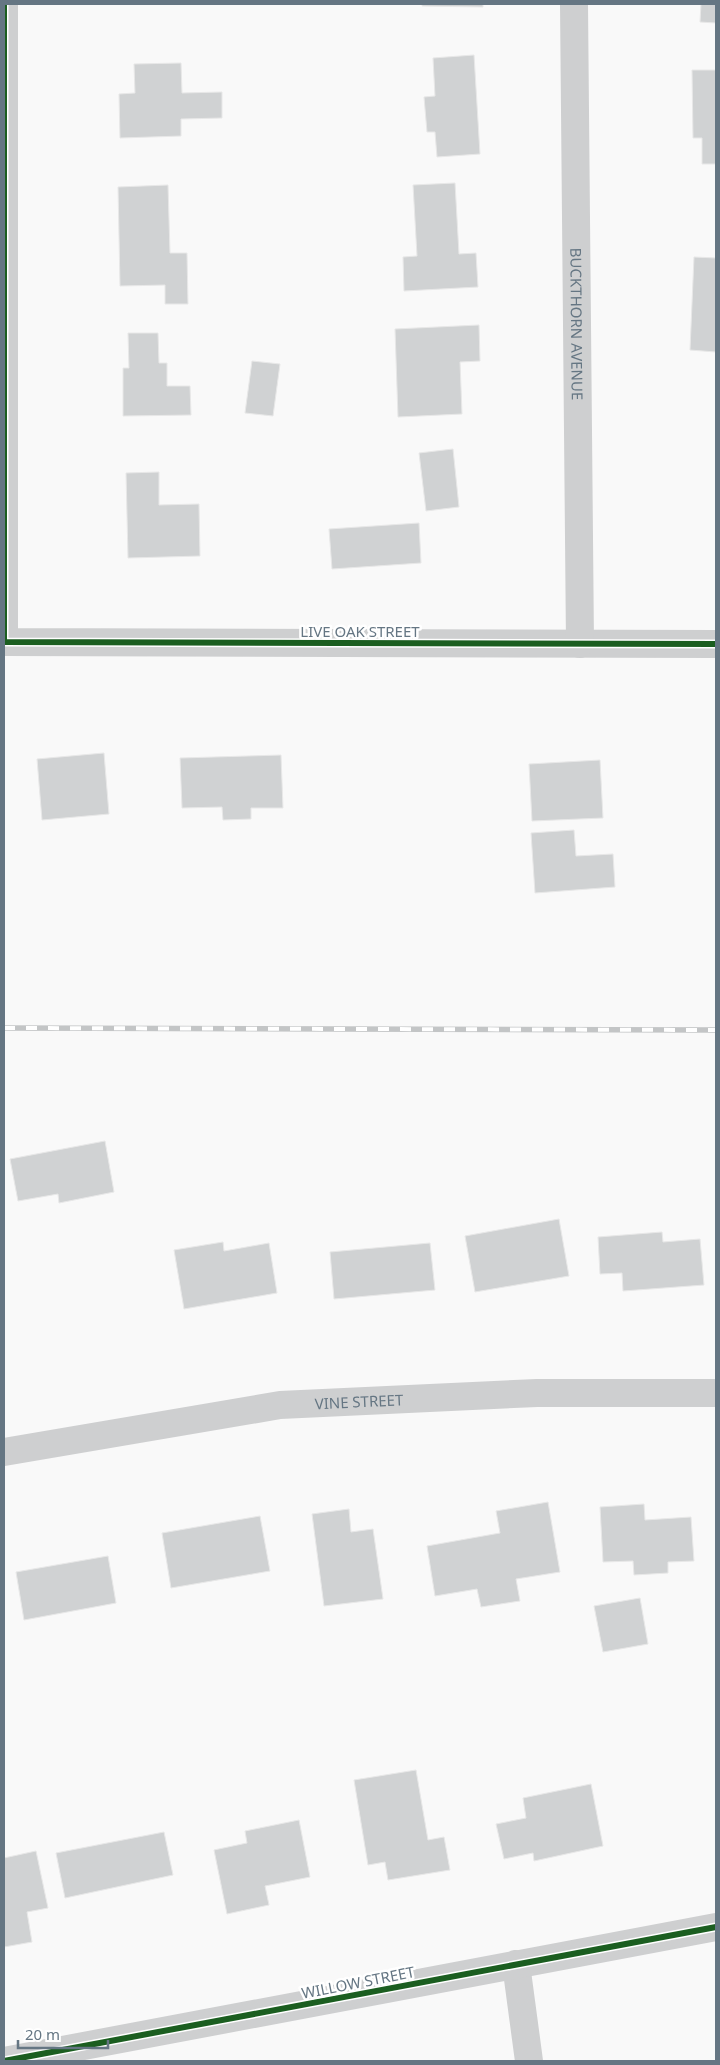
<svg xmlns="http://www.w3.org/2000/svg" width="720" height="2065" viewBox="0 0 720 2065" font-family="'Noto Sans',sans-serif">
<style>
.building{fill:#d0d2d3;stroke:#e8e8e8}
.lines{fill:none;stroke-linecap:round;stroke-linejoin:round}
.street{stroke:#cecfd0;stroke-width:28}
.rail-casing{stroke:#c3c5c6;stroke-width:5.5}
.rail{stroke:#fff;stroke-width:4;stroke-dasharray:11;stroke-linecap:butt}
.cycleway-casing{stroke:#fff;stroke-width:9}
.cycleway{stroke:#1b5e20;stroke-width:6}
.labels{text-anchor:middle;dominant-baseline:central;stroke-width:5;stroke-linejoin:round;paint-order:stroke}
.street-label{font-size:15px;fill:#657683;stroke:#fff}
</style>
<rect width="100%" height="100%" fill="#f9f9f9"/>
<g class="building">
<polygon points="422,4 483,4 483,7 422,6"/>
<polygon points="701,4 716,4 716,23 700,22"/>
<polygon points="474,55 480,154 437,157 435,132 427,132 424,97 435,96 433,58"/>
<polygon points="181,63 182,93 222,92 222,118 181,119 181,136 120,138 119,94 135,93 134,64"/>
<polygon points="692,70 716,70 716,164 702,164 702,138 693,138"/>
<polygon points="455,183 459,254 476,253 478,287 404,291 403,257 417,256 413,185"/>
<polygon points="168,185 170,253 187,253 188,304 165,304 165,285 120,286 118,187"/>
<polygon points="694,257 716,258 716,352 690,350"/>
<polygon points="479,325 480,361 460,362 462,414 398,417 395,329"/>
<polygon points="128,333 158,333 159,363 167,363 167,386 190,386 191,415 123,416 123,368 129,368"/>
<polygon points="252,361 280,364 273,416 245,413"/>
<polygon points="453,449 459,507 426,511 419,453"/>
<polygon points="159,472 159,505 199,504 200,556 128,558 126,473"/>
<polygon points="419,523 421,563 332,569 329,529"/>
<polygon points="104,753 109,814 42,820 37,759"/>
<polygon points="281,755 283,808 251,808 251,819 223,820 222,807 182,808 180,758"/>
<polygon points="600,760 603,818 532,821 529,764"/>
<polygon points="574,830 576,856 613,854 615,887 535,893 531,833"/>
<polygon points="105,1141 114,1192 59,1203 58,1194 18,1201 10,1159"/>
<polygon points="559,1219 569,1276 475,1292 465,1236"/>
<polygon points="662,1232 663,1242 700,1239 704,1285 623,1291 622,1273 600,1274 598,1237"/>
<polygon points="223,1242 224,1251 269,1243 277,1293 184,1309 174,1250"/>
<polygon points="430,1243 435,1290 334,1299 330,1252"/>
<polygon points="548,1502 560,1572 516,1579 520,1601 481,1607 477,1589 435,1596 427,1546 500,1533 496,1511"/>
<polygon points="644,1504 645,1520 691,1517 694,1561 668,1562 668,1573 634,1575 633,1561 603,1562 600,1507"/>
<polygon points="349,1509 351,1532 373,1529 383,1599 324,1606 312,1514"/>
<polygon points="260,1516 270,1571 171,1588 162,1533"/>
<polygon points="108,1556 116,1603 24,1620 16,1572"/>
<polygon points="640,1598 648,1644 603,1652 594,1606"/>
<polygon points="416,1770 428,1840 444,1837 450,1870 388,1880 385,1862 368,1865 354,1780"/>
<polygon points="591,1784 603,1846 534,1861 533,1853 504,1859 496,1824 526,1818 523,1798"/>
<polygon points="299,1820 310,1877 265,1886 269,1905 227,1914 214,1850 247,1843 245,1831"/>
<polygon points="164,1832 173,1875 65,1898 56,1853"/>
<polygon points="36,1851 48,1908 27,1912 32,1942 4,1947 4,1858"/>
</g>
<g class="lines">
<g class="street">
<polyline points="4,4 4,642 716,644"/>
<path id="s1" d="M574,4L580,644"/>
<path id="s2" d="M4,1452L280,1405L537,1393H716"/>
<polyline points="516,1964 529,2061"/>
<polyline points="4,2061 716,1927"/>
</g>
<g class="rail-casing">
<polyline id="rail" points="4,1028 716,1030"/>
</g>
<use href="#rail" class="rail"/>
<g class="cycleway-casing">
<g id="cycleway">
<polyline points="4,4 4,642 716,644"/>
<polyline points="4,2061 716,1927"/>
</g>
</g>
<use href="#cycleway" class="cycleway"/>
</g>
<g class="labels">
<g class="street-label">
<text stroke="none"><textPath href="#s1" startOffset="320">BUCKTHORN AVENUE</textPath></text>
<text x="360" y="631">LIVE OAK STREET</text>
<text stroke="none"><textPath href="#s2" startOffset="359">VINE STREET</textPath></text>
<text transform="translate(358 1982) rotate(-11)">WILLOW STREET</text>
</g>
</g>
<rect width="720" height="2065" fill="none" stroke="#657683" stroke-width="10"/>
<path d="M18 2040v8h90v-8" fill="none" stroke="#657683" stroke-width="2.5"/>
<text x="25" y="2040" font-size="15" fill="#657683" stroke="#ffffff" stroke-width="4" paint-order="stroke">20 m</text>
</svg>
